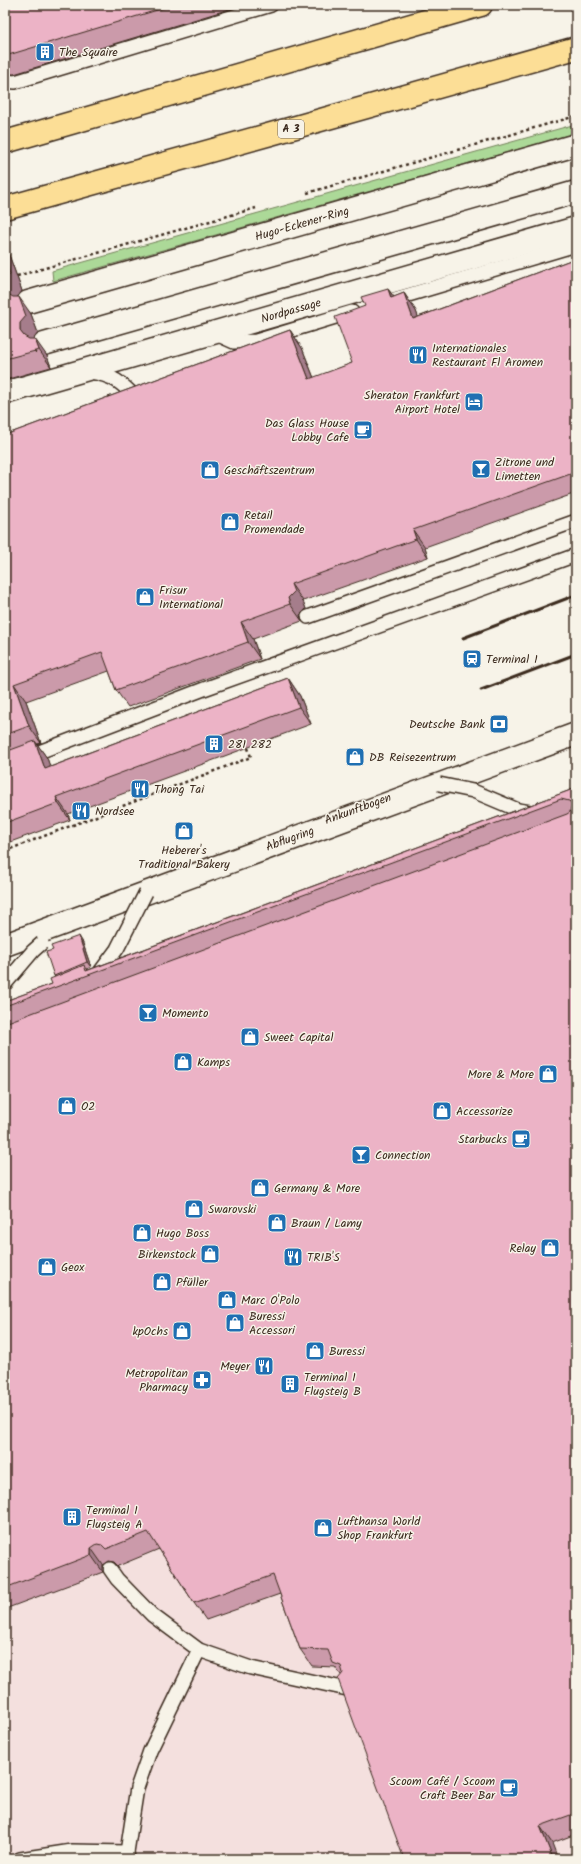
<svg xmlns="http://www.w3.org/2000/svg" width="581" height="1864" viewBox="0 0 581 1864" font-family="Kalam,sans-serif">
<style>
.built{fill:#f4e0de}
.green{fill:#acd998;stroke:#74825b}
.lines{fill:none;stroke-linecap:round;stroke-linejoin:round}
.lane-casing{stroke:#3b2a1e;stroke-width:16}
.street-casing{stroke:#3b2a1e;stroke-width:25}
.secondary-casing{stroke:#3b2a1e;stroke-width:25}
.highway-casing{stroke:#3b2a1e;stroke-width:25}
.path{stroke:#3b2a1e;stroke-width:2.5;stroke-dasharray:3 3;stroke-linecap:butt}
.lane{stroke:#f7f3e8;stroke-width:13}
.street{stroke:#f7f3e8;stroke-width:22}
.secondary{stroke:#f7f3e8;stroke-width:22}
.highway{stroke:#fcde96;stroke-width:22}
.rail{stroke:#3b2a1e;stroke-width:3}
.lane-bridge-casing{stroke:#3b2a1e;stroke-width:16;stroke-linecap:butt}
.lane-bridge{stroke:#f7f3e8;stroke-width:13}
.wall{fill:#cb9aaa;stroke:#3b2a1e}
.shaded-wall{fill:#a57d8b;stroke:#3b2a1e}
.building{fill:#ecb3c6;stroke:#3b2a1e}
.labels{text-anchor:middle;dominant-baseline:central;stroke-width:3;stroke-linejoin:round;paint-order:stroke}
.shield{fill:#f7f3e8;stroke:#73665b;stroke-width:1}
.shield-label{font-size:11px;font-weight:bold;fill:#3b2a1e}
.poi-label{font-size:12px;fill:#3b2a1e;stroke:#f7f3e8;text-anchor:start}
.street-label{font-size:12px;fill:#3b2a1e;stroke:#f7f3e8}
</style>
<rect width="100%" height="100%" fill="#f7f3e8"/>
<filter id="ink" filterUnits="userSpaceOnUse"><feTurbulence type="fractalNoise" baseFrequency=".025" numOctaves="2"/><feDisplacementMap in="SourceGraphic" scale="8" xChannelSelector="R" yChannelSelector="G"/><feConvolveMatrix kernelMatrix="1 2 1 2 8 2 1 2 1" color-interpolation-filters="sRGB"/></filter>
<g filter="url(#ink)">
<polygon class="built" points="576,810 576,1859 5,1859 5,1023"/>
<polygon class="green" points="576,124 576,133 53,281 52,271"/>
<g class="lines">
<g class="lane-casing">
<g id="lane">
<polyline points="5,81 15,82 271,5"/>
<polyline points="388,301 576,245"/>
<polyline points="214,333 234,342 256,341 352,312"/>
<path d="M90,372C113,375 122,383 138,400"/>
<polyline points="308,617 576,521"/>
<polyline points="5,765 204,689 576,555"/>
<polyline points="110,1569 117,1579 152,1615 199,1650 251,1668 347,1689"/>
<polyline points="20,1859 72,1851 127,1852"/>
<polyline points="128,1859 127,1852 137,1788 150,1751 199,1650"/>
</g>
</g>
<g class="street-casing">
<g id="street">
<polyline points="5,393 576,228"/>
<polyline points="5,945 576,734"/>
</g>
</g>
<g class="secondary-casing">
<g id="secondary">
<polyline points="28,302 576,145"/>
<polyline points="44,344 576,192"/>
</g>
</g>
<g class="highway-casing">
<g id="highway">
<polyline points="5,142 481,5"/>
<polyline points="5,208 271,134 576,48"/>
</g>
</g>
<g class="path">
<polyline points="307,193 576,116"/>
<polyline points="17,276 256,208"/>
<polyline points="5,851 251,757 248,748"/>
</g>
<use href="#lane" class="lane"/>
<use href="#street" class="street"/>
<use href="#secondary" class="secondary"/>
<use href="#highway" class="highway"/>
<g class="rail">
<polyline points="463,638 576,595"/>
<polyline points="481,690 576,654"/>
</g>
<g class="lane-bridge-casing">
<g id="lane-bridge">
<polyline points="439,784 473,791 518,810 530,812"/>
<polyline points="100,972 117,949 146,892"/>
<polyline points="5,984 33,951 42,943"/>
</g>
</g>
<use href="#lane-bridge" class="lane-bridge"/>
</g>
<g class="wall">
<polygon points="5,5 243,5 14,74 5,74"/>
<polygon points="5,244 22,291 17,297 31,314 38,333 33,339 47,356 51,367 5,380"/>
<polygon points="576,258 576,493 425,547 428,557 303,601 306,609 300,615 302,621 253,639 260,659 128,707 116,690 109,671 26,701 41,743 37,744 47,758 50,767 288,678 300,696 311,724 68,814 70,820 5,844 5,435 290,330 302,348 314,378 352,363 365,306 388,289 394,297 404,293 416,311 418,317"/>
<polygon points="5,393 12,404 5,406"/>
<polygon points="576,788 576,1834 552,1843 341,1675 335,1667 312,1666 300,1649 280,1594 206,1620 194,1603 159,1549 118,1566 114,1562 109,1561 103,1565 103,1572 5,1609 5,1001 52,984 55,977 54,976 82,941 91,967 87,969 88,970"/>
</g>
<g class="shaded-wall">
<polygon points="5,244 22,291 16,299 16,306 5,290"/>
<polygon points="388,289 400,306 391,298"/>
<polygon points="404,293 416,311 425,336 413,319"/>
<polygon points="19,297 31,314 38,333 32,341 32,348 36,353 20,331"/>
<polygon points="290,330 302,348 321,396 309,379"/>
<polygon points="35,339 47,356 51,367 39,350"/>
<polygon points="413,530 425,547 428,557 416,539"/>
<polygon points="291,584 303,601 306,609 300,615 302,621 290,604 288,598"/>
<polygon points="241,622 253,639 260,659 248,642"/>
<polygon points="288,678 300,696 311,724 299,707"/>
<polygon points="14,684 26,701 41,743 29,726"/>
<polygon points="35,741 47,758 57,786 45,769"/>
<polygon points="56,797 68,814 70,820 58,803"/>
<polygon points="79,936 82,941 91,967 87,962"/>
<polygon points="91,1548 103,1565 103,1572 91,1555"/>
<polygon points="540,1826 552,1843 558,1859 553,1859"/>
</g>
<g class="building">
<polygon points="5,5 174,5 5,56"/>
<polygon points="576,258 576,472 413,530 416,539 291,584 294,592 288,598 290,604 241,622 248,642 116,690 102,652 14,684 29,726 5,735 5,435 290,330 309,379 352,363 335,317 365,306 361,297 388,289 391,298 404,293 413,319"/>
<polygon points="5,260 10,274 5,280"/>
<polygon points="5,290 8,294 13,297 19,297 26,316 20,323 20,331 24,336 29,339 35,339 39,350 5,359"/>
<polygon points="288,678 299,707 56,797 58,803 5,823 5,752 35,741 45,769"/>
<polygon points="576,788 576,1813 540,1826 553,1859 404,1859 338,1679 343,1673 341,1666 333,1663 328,1650 300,1649 273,1575 194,1603 148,1532 106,1549 102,1545 97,1544 91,1548 91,1555 5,1588 5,1023 567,814 570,812 572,804 569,801 561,799 5,1006 5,1001 52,984 50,979 84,965 86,971"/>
<polygon points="79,936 87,962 54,976 46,952 53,950 51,946"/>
</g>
</g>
<defs>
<g id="building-square" transform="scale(1)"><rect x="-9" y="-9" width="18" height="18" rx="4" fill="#1f6fb2" stroke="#f7f3e8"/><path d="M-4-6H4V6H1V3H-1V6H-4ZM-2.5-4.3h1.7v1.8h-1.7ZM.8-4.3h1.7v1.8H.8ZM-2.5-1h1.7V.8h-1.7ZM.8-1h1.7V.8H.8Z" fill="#fff"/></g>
<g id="restaurant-square" transform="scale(1)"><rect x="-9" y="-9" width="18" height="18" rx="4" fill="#1f6fb2" stroke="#f7f3e8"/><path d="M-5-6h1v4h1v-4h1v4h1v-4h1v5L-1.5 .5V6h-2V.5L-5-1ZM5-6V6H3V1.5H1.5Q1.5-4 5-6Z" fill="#fff"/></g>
<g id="hotel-square" transform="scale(1)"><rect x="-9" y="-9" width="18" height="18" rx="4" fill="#1f6fb2" stroke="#f7f3e8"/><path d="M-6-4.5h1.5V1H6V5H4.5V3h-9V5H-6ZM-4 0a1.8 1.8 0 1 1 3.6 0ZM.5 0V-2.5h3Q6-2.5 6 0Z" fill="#fff"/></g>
<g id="cafe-square" transform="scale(1)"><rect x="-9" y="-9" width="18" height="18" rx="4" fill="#1f6fb2" stroke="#f7f3e8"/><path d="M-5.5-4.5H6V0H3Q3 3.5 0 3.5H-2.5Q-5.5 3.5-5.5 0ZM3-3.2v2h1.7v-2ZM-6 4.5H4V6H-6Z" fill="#fff"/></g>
<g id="bar-square" transform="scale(1)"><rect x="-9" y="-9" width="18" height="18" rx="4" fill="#1f6fb2" stroke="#f7f3e8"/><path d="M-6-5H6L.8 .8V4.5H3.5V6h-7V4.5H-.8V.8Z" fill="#fff"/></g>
<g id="shop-square" transform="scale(1)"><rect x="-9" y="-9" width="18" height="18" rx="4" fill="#1f6fb2" stroke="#f7f3e8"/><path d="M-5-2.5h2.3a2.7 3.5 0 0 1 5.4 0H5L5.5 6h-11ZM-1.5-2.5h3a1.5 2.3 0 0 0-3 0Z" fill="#fff"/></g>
<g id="station-square" transform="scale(1)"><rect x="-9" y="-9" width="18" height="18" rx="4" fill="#1f6fb2" stroke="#f7f3e8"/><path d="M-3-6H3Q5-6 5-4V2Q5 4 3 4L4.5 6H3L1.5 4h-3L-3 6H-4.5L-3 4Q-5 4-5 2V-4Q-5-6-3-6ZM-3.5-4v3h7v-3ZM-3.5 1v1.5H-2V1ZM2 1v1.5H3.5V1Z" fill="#fff"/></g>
<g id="bank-square" transform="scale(1)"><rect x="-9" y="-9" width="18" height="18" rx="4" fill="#1f6fb2" stroke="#f7f3e8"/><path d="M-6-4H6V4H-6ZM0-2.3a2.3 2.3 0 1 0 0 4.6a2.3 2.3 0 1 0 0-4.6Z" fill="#fff"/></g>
<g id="pharmacy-square" transform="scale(1)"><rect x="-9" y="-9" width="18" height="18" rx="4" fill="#1f6fb2" stroke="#f7f3e8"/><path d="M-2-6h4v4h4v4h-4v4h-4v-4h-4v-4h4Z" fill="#fff"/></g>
</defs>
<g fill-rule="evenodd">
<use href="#building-square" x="45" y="52"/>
<use href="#restaurant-square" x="418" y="355"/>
<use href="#hotel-square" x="474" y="402"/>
<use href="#cafe-square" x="363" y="430"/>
<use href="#bar-square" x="481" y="469"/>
<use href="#shop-square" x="210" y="470"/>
<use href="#shop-square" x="230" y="522"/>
<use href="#shop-square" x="145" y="597"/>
<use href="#station-square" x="472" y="659"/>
<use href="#bank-square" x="499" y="724"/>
<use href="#building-square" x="214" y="744"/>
<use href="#shop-square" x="355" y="757"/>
<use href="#restaurant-square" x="140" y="789"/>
<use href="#restaurant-square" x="81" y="811"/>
<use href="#shop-square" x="184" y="831"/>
<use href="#bar-square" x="148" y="1013"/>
<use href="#shop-square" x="250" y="1037"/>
<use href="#shop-square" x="183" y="1062"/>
<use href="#shop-square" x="548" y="1074"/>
<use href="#shop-square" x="67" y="1106"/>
<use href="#shop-square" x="442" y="1111"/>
<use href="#cafe-square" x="521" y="1139"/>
<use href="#bar-square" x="361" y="1155"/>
<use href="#shop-square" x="260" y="1188"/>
<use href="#shop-square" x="194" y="1209"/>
<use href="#shop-square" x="277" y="1223"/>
<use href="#shop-square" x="142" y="1233"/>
<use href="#shop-square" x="550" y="1248"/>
<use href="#shop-square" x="210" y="1254"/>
<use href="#restaurant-square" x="293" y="1257"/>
<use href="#shop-square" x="47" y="1267"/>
<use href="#shop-square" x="162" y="1282"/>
<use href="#shop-square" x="227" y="1300"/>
<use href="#shop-square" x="235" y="1323"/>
<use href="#shop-square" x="182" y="1331"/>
<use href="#shop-square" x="315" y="1351"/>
<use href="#restaurant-square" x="264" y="1366"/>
<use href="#pharmacy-square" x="202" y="1380"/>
<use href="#building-square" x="290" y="1384"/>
<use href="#building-square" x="72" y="1517"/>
<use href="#shop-square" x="323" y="1528"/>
<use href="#cafe-square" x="509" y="1788"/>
</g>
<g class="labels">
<rect class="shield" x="278" y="120" width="26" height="18" rx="3"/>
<g class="shield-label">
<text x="291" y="129">A 3</text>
</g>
<g class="poi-label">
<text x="59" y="52">The Squaire</text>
<text x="432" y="348">Internationales<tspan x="432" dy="14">Restaurant Fl Aromen</tspan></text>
<text x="460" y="395" text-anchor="end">Sheraton Frankfurt<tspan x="460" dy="14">Airport Hotel</tspan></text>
<text x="349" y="423" text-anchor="end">Das Glass House<tspan x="349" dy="14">Lobby Cafe</tspan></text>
<text x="495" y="462">Zitrone und<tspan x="495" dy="14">Limetten</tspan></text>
<text x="224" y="470">Geschäftszentrum</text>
<text x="244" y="515">Retail<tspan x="244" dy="14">Promendade</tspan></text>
<text x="159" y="590">Frisur<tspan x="159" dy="14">International</tspan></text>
<text x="486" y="659">Terminal 1</text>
<text x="485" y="724" text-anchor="end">Deutsche Bank</text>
<text x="228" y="744">281 282</text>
<text x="369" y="757">DB Reisezentrum</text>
<text x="154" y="789">Thong Tai</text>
<text x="95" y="811">Nordsee</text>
<text x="184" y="850" text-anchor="middle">Heberer's<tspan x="184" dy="14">Traditional Bakery</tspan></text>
<text x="162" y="1013">Momento</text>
<text x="264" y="1037">Sweet Capital</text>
<text x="197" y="1062">Kamps</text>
<text x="534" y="1074" text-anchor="end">More &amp; More</text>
<text x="81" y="1106">O2</text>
<text x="456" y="1111">Accessorize</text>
<text x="507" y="1139" text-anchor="end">Starbucks</text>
<text x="375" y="1155">Connection</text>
<text x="274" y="1188">Germany &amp; More</text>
<text x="208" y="1209">Swarovski</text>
<text x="291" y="1223">Braun / Lamy</text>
<text x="156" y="1233">Hugo Boss</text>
<text x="536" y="1248" text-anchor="end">Relay</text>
<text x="196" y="1254" text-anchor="end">Birkenstock</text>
<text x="307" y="1257">TRIB'S</text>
<text x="61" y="1267">Geox</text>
<text x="176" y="1282">Pfüller</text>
<text x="241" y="1300">Marc O'Polo</text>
<text x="249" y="1316">Buressi<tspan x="249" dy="14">Accessori</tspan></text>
<text x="168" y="1331" text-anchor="end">kpOchs</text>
<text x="329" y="1351">Buressi</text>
<text x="250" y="1366" text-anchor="end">Meyer</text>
<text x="188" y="1373" text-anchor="end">Metropolitan<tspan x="188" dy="14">Pharmacy</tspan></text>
<text x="304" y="1377">Terminal 1<tspan x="304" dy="14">Flugsteig B</tspan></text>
<text x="86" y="1510">Terminal 1<tspan x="86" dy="14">Flugsteig A</tspan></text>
<text x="337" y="1521">Lufthansa World<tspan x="337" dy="14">Shop Frankfurt</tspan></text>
<text x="495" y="1781" text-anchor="end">Scoom Café / Scoom<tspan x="495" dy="14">Craft Beer Bar</tspan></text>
</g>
<g class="street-label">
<text transform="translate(302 224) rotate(-16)">Hugo-Eckener-Ring</text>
<text transform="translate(291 311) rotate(-16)">Nordpassage</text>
<text transform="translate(358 809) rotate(-20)">Ankunftbogen</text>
<text transform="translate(290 839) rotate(-20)">Abflugring</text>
</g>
</g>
<rect width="581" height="1864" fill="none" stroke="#f7f3e8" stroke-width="20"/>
<rect x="10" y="10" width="561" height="1844" fill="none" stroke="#3b2a1e" stroke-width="1.5" filter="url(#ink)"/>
</svg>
